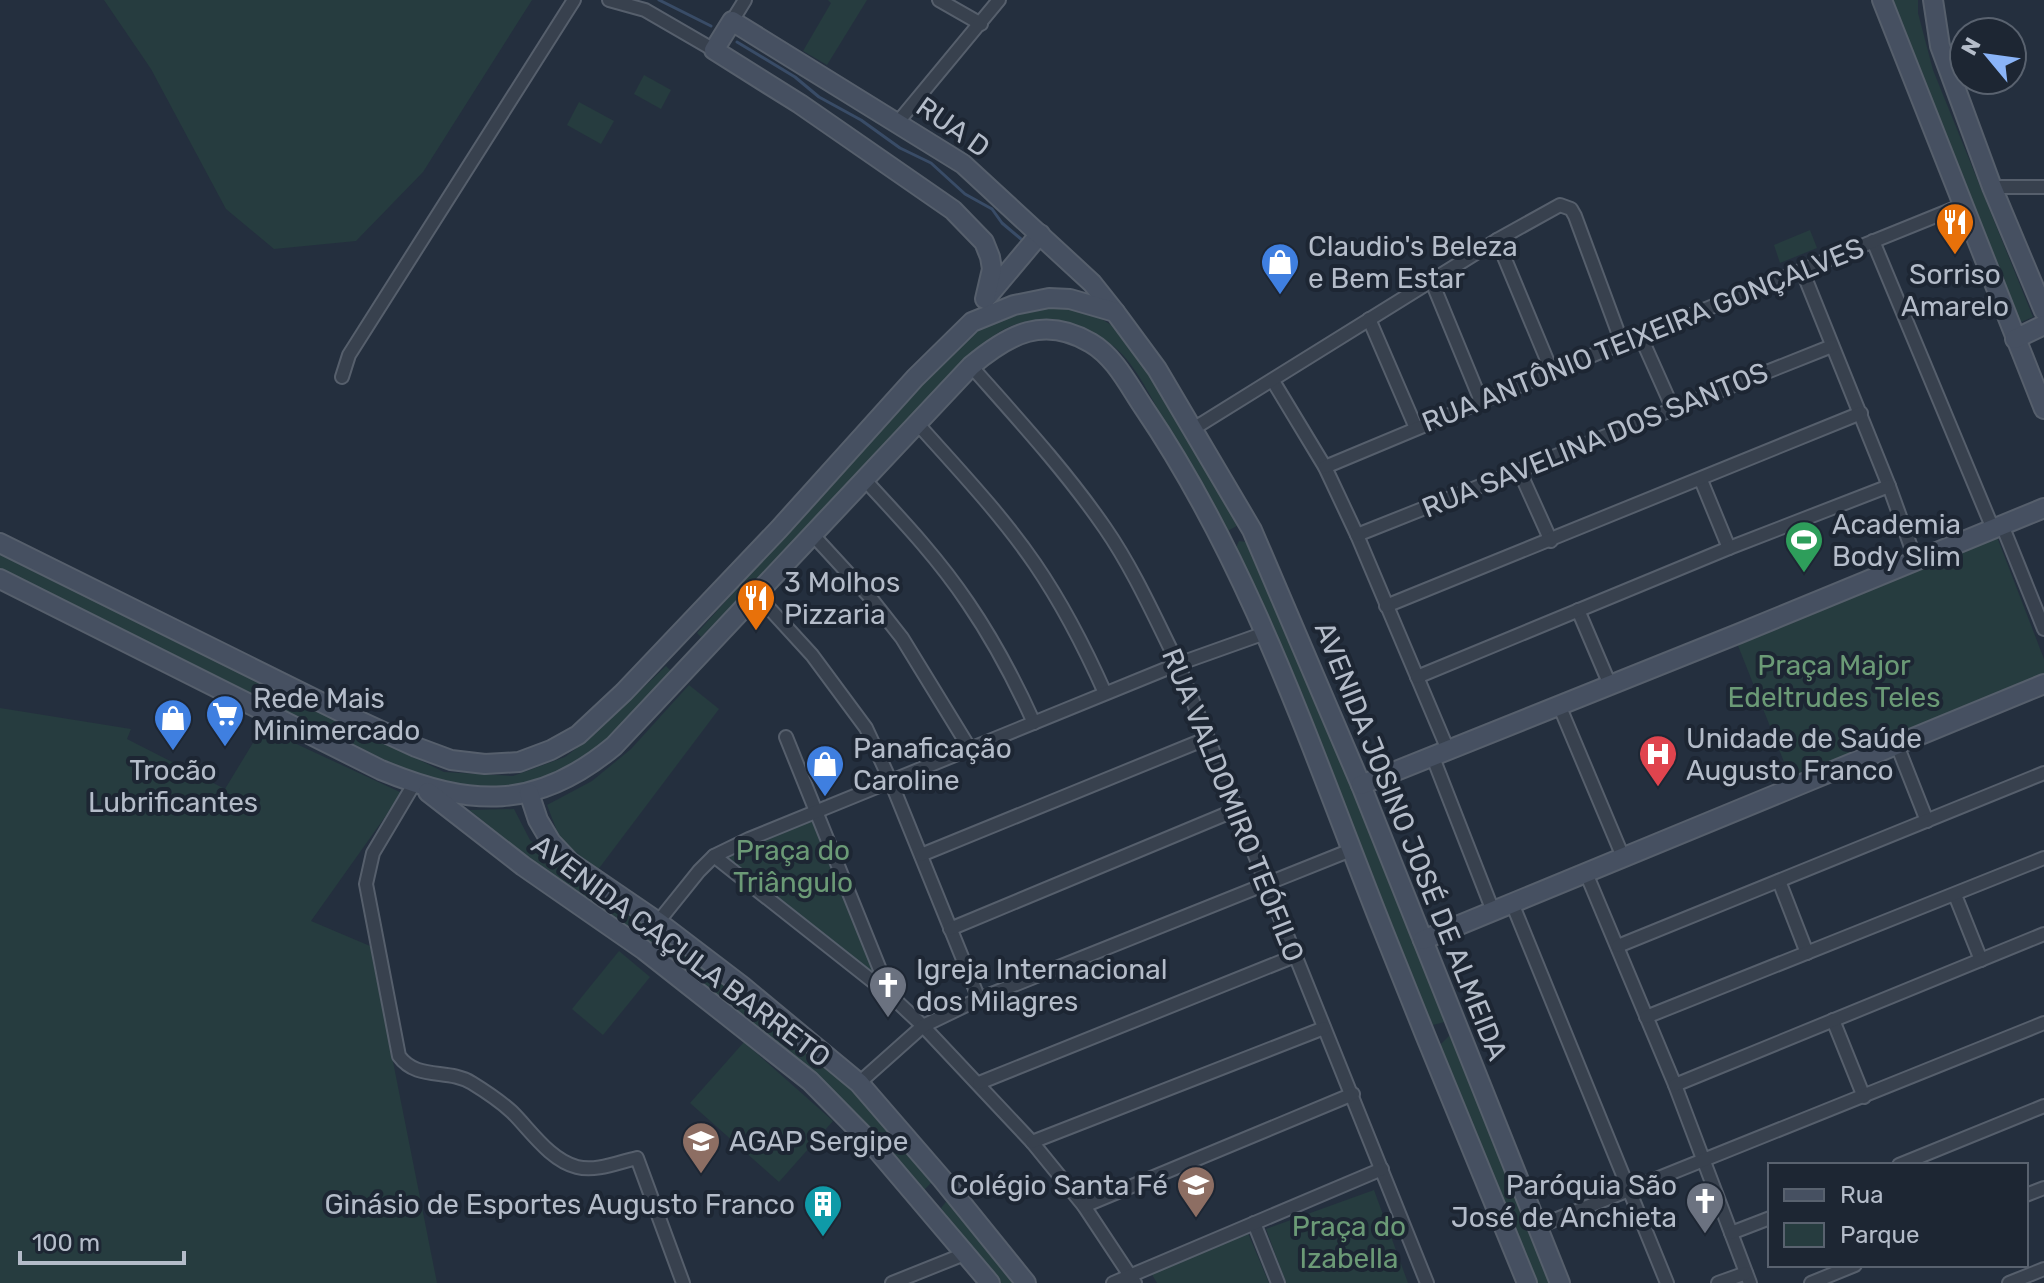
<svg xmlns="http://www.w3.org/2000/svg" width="2044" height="1283" viewBox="0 0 2044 1283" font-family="Rubik,sans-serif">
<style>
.green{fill:#263c3f}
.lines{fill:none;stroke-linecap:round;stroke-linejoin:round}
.stream{stroke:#394c67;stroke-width:3}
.street-casing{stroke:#565f6c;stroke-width:16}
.secondary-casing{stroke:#565f6c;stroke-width:22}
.street{stroke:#38414e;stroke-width:12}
.secondary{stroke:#465061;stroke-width:18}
.labels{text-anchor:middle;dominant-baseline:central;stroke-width:8;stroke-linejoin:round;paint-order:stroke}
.street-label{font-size:28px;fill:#b4bcc9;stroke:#1d2633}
.poi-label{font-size:28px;fill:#b4bcc9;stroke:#1d2633;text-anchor:start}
.park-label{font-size:28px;fill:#6b9a76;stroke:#1d2633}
</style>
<rect width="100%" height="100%" fill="#242f3e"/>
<g class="green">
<polygon points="104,0 532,0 423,172 356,241 274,249 226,209 151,69"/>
<polygon points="828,0 867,0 827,65 803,51 831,3"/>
<polygon points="1885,0 1918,0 1918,13 1933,70 2033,317 2014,325"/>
<polygon points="644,75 671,90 661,109 634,94"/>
<polygon points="579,102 614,121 601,144 567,125"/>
<polygon points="1810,230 1817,248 1780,263 1774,245"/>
<path d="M1043,305C1085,310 1099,313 1132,341L1242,523L1226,532C1208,497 1188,463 1169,429C1154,404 1140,372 1119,351C1097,330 1051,315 1021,323C1001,327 985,343 969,355L761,580L751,586L701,637L697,633L960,341L988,320Z"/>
<polygon points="1997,537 2044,659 2044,676 1792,782 1735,638"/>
<polygon points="1239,541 1254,543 1448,1021 1433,1025 1429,1019 1236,548"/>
<polygon points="0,554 444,772 513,776 565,757 595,734 666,666 672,672 626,719 615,741 549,783 492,791 430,782 0,571"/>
<polygon points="689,685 719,709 597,871 560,839 547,805 592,781 631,749"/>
<polygon points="0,708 131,729 127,739 225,789 262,728 402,793 311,921 370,946 437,1283 0,1283"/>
<polygon points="514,809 530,840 716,975 841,1080 936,1178 921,1193 854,1119 469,810"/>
<polygon points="814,818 877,979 723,856"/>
<polygon points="619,951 650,977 603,1035 572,1009"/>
<polygon points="1449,1036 1458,1038 1556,1283 1536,1283 1440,1045"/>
<polygon points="744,1042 833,1121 779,1182 690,1103"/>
<polygon points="1374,1190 1408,1283 1286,1283 1266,1229"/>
<polygon points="950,1197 1021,1283 996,1283 941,1208"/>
<polygon points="1248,1233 1269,1283 1157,1283 1151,1273"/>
</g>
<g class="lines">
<g class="stream">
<polyline points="659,0 711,26"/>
<polyline points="737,42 795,77 819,97 861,120 900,148 931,163 965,194 992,209 1002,223 1021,239"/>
</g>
<g class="street-casing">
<g id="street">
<polyline points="609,0 645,10 714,50"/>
<polyline points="939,0 981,24"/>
<polyline points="732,21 745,0"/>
<polyline points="898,122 999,0"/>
<polyline points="1992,187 2044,187"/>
<polyline points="1497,240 1552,372"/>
<polyline points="1873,241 1993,529"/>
<polyline points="1802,270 1889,486 1916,561"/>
<polyline points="1432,282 1481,401"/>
<polyline points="1369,319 1416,428"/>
<polyline points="1640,335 1673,409"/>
<path d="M971,366C1017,418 1065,470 1105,528C1134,570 1155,618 1178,664L1427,1283"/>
<polyline points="342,377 349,355 574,0"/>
<polyline points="1273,381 1325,467 1357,535 1448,750"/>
<path d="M916,422C957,468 1000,513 1035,564C1063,605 1085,648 1105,693"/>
<polyline points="1193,429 1497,240 1560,205 1571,209 1575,216 1622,343"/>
<polyline points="1325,467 1622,343 1963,205"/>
<polyline points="1519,470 1551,541"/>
<path d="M864,479C901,519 938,558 968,603C994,641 1015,681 1034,723"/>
<polyline points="1701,480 1729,548"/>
<polyline points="2002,525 2044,629"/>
<polyline points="812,534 869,596 902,638 970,749"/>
<polyline points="1357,535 1832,346"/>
<polyline points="757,595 812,655 866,728 891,782 979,999"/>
<polyline points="1386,606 1861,413"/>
<polyline points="1578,610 1610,685"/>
<polyline points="1417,677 1729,548 1889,486"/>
<polyline points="1559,705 1623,857"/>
<polyline points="786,737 889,992"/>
<polyline points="1897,745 1927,821"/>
<polyline points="1432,755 1493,911"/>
<path d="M414,784L373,853L366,884L399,1056C417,1081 448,1068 472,1083C485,1091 500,1101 512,1112C531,1131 550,1160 577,1167C596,1172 619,1162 637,1158L683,1283"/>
<polyline points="921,855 1208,738"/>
<polyline points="714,856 890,995 923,1026 1032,1142 1084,1206 1135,1283"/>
<polyline points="1586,873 1675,1085 1750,1283"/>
<polyline points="1779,881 1807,953"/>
<polyline points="1955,895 1981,960"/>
<polyline points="1512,903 1667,1283"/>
<polyline points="658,922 699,871 714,856 749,839 1178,664 1265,633"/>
<polyline points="950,929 1238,809"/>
<polyline points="1618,946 2044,773"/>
<polyline points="1646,1017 2044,858"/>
<polyline points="1833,1020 1864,1097"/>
<polyline points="859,1083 923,1026 979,999 1351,850"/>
<polyline points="979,1083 1295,956"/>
<polyline points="1675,1085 2044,934"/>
<polyline points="1032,1142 1324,1028"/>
<polyline points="1899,1165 2044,1106"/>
<polyline points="2026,1195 2044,1188"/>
<polyline points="1084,1206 1353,1094"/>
<polyline points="1254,1223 1278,1283"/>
<polyline points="1537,1227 2044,1023"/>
<polyline points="1731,1233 1770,1218"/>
<polyline points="892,1283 967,1253"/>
<polyline points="1113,1283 1382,1169"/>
<polyline points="1718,1283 1746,1273"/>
<polyline points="1811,1283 1855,1265"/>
<polyline points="2009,1283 2044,1269"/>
</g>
</g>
<g class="secondary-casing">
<g id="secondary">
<polyline points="1882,0 2044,409"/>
<polyline points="1933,0 1940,46 1992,187 2044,311"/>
<polyline points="988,296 1040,234"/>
<polyline points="985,299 992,269 990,257 984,242 953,210 800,104 714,50 732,21 963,164 1092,283 1115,312"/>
<polyline points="2015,339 2044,325"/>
<polyline points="0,543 353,718 416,747 451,760 485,764 519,762 551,750 578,735 624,692 779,529 915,378 972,322 1014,305 1049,298 1070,299 1115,312 1157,369 1252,530 1361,785 1560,1283"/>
<path d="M0,579L381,770C471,807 536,811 614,746L971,366C1009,334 1044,315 1091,343C1115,357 1129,386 1144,408C1252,567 1312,752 1383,930C1430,1048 1478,1165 1527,1283"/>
<polyline points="1361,785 1740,633 2044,508"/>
<polyline points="428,792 523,866 644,950 810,1081 872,1144 990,1283"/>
<polyline points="529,793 538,820 551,842 570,862 658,922 742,986 859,1083 942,1179 1026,1283"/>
<polyline points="1423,940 2044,684"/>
</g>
</g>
<use href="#street" class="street"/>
<use href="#secondary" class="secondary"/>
</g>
<defs>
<g id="restaurant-pin" transform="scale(2)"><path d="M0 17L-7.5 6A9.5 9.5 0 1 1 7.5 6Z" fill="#e8710a" stroke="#1d2633"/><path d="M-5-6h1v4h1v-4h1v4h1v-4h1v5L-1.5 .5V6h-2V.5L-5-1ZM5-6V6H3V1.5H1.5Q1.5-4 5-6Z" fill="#fff"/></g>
<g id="shop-pin" transform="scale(2)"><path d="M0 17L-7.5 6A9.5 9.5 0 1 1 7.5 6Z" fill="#3f7fe0" stroke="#1d2633"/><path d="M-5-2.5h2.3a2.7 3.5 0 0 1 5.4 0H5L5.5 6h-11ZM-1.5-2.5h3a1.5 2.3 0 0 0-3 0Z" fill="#fff"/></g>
<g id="stadium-pin" transform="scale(2)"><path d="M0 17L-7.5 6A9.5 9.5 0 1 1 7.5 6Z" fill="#2e9e5b" stroke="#1d2633"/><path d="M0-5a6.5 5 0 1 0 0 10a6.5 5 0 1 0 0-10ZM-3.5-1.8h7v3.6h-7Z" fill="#fff"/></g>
<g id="supermarket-pin" transform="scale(2)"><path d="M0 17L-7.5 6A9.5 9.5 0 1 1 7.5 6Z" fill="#3f7fe0" stroke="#1d2633"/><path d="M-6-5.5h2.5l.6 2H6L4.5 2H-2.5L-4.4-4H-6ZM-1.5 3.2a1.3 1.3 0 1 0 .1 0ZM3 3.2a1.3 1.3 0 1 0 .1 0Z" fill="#fff"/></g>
<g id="hospital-pin" transform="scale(2)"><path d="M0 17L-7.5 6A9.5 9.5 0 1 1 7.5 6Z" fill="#e0444e" stroke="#1d2633"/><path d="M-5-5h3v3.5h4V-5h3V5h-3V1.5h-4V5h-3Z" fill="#fff"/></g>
<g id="church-pin" transform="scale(2)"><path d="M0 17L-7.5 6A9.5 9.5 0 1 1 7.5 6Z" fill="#6b7280" stroke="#1d2633"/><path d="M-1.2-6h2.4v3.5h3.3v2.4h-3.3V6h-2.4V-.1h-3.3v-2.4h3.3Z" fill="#fff"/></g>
<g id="school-pin" transform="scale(2)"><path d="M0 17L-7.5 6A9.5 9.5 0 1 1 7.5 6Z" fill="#8d6e63" stroke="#1d2633"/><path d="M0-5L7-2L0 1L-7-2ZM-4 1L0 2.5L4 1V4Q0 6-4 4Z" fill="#fff"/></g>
<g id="building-pin" transform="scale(2)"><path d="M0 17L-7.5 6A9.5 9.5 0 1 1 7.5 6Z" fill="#0f9aa8" stroke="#1d2633"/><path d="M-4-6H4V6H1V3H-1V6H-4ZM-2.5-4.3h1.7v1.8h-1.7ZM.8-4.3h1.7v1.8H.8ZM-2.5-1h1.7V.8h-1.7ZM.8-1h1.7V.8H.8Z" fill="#fff"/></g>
</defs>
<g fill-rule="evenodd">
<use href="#restaurant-pin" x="1955" y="222"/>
<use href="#shop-pin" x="1280" y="262"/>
<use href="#stadium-pin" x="1804" y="540"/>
<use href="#restaurant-pin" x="756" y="598"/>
<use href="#supermarket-pin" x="225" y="714"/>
<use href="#shop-pin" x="173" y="718"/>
<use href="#hospital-pin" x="1658" y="754"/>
<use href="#shop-pin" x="825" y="764"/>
<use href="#church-pin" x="888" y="985"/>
<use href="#school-pin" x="701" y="1141"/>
<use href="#school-pin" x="1196" y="1185"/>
<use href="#church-pin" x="1705" y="1201"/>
<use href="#building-pin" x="823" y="1204"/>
</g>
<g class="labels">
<g class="street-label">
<text transform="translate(953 127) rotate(35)">RUA D</text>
<text transform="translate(1643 335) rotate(-22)">RUA ANTÔNIO TEIXEIRA GONÇALVES</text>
<text transform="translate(1595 440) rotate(-22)">RUA SAVELINA DOS SANTOS</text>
<text transform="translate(1233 805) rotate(68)">RUA VALDOMIRO TEÓFILO</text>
<text transform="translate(1411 841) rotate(68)">AVENIDA JOSINO JOSÉ DE ALMEIDA</text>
<text transform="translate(681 951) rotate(37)">AVENIDA CAÇULA BARRETO</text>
</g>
<g class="poi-label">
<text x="1308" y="246">Claudio's Beleza<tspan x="1308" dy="32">e Bem Estar</tspan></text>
<text x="1955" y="274" text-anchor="middle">Sorriso<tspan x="1955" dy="32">Amarelo</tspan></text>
<text x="1832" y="524">Academia<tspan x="1832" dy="32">Body Slim</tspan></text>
<text x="784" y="582">3 Molhos<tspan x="784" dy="32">Pizzaria</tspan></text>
<text x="253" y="698">Rede Mais<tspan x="253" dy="32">Minimercado</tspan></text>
<text x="1686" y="738">Unidade de Saúde<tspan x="1686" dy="32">Augusto Franco</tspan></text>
<text x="853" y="748">Panaficação<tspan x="853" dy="32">Caroline</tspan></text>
<text x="173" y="770" text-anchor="middle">Trocão<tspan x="173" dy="32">Lubrificantes</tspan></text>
<text x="916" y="969">Igreja Internacional<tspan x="916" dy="32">dos Milagres</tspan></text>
<text x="729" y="1141">AGAP Sergipe</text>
<text x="1168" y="1185" text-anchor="end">Colégio Santa Fé</text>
<text x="1677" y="1185" text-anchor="end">Paróquia São<tspan x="1677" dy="32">José de Anchieta</tspan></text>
<text x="795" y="1204" text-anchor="end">Ginásio de Esportes Augusto Franco</text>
</g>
<g class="park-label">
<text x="1834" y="665">Praça Major<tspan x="1834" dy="32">Edeltrudes Teles</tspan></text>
<text x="793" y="850">Praça do<tspan x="793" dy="32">Triângulo</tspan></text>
<text x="1349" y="1226">Praça do<tspan x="1349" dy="32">Izabella</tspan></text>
</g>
</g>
<rect x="1768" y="1163" width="260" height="104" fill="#1d2633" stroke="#59626f" stroke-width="2"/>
<rect x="1784" y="1189" width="40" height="12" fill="#465061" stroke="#59626f" stroke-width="2"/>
<text x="1840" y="1203" font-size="24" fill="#b4bcc9">Rua</text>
<rect x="1784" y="1223" width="40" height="24" fill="#263c3f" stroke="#59626f" stroke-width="2"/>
<text x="1840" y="1243" font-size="24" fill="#b4bcc9">Parque</text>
<g transform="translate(1988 56) rotate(299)"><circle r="38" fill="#1d2633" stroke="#59626f" stroke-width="2"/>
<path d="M0-6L14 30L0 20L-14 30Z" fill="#8ab4f8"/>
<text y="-12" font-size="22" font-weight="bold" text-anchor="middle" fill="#b4bcc9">N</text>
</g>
<path d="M20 1251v12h164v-12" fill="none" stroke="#b4bcc9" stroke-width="4"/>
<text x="32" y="1251" font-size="24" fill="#b4bcc9" stroke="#1d2633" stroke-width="6" paint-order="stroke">100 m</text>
</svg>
